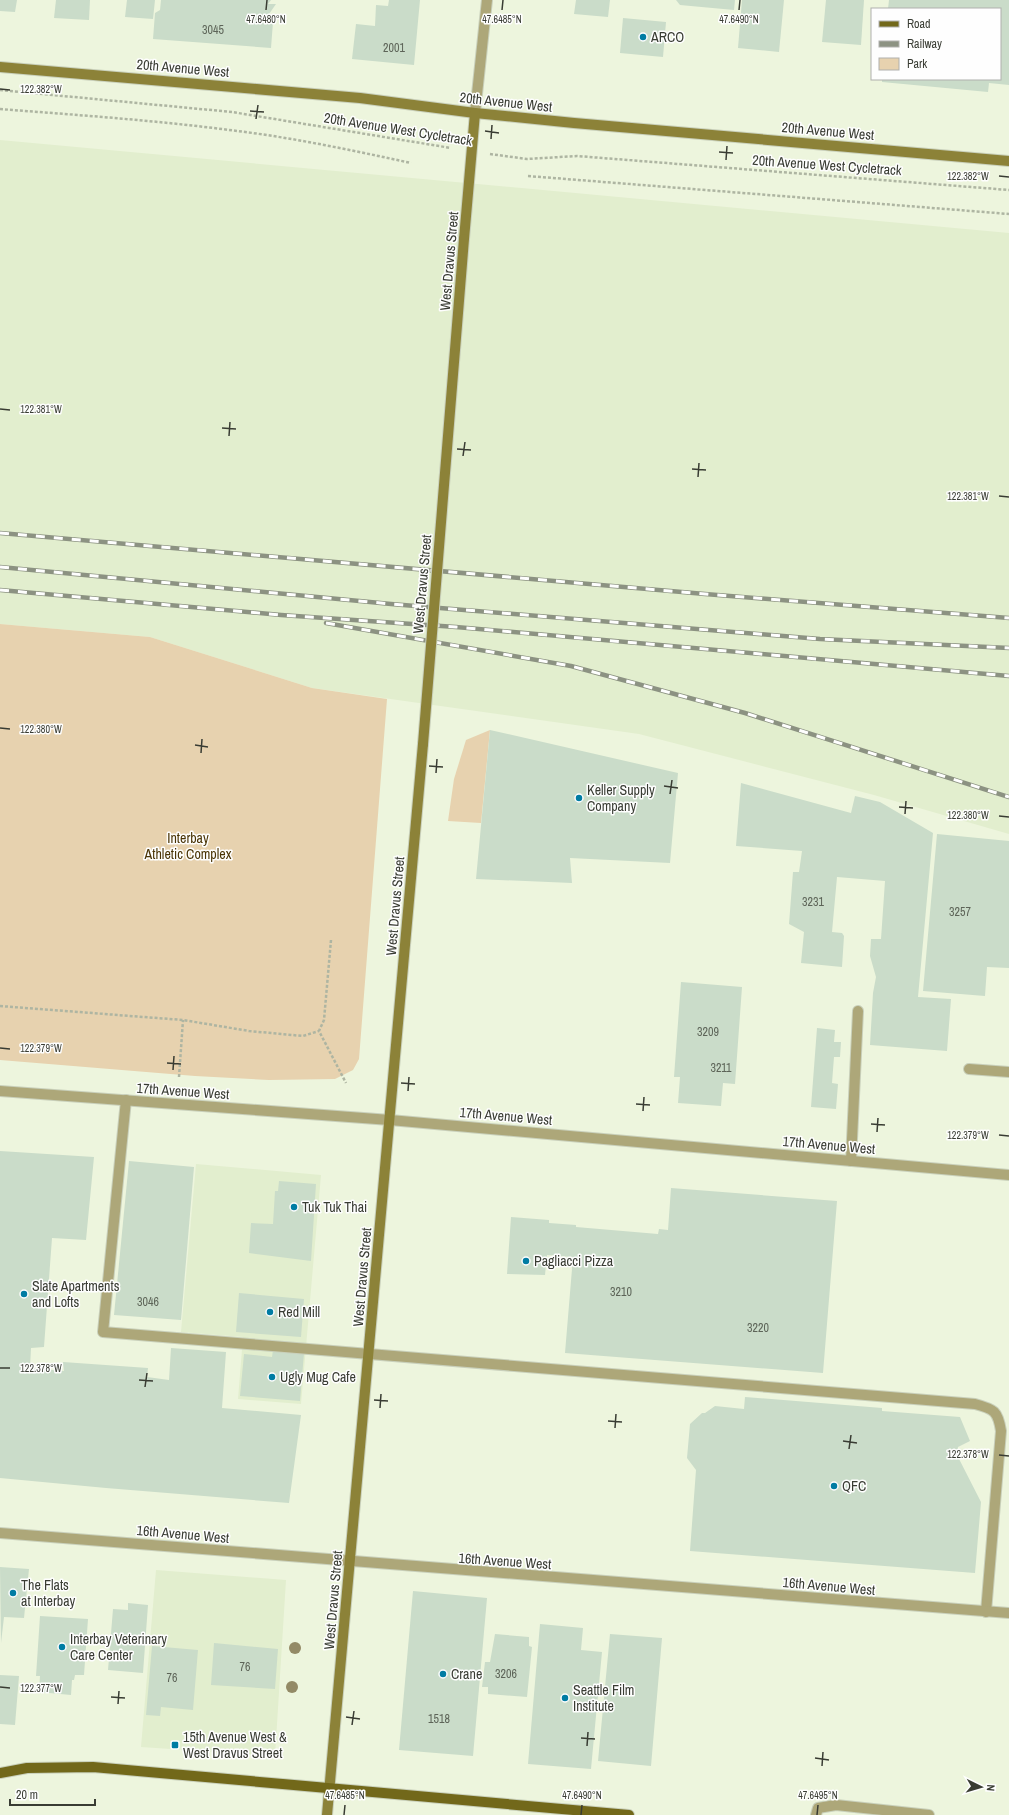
<svg xmlns="http://www.w3.org/2000/svg" width="1009" height="1815" viewBox="0 0 1009 1815" font-family="'Archivo Narrow',sans-serif">
<style>
.built{fill:#e2eece}
.green{fill:#e7d2af}
.building{fill:#cadcc9}
.lines{fill:none;stroke-linecap:round;stroke-linejoin:round}
.service-casing{stroke:#c9d0bb;stroke-width:12}
.minor-casing{stroke:#c9d0bb;stroke-width:12}
.tertiary-casing{stroke:#c9d0bb;stroke-width:12}
.secondary-casing{stroke:#c9d0bb;stroke-width:12}
.primary-casing{stroke:#c9d0bb;stroke-width:12}
.path{stroke:#aeb5a2;stroke-width:2.5;stroke-dasharray:3 2;stroke-linecap:butt}
.service{stroke:#ada779;stroke-width:10}
.minor{stroke:#ada779;stroke-width:10}
.tertiary{stroke:#ada779;stroke-width:10}
.secondary{stroke:#8c8238;stroke-width:10}
.primary{stroke:#72681a;stroke-width:10}
.rail-casing{stroke:#8c9282;stroke-width:4.5}
.rail{stroke:#fefefe;stroke-width:3;stroke-dasharray:9;stroke-linecap:butt}
.secondary-bridge-casing{stroke:#c9d0bb;stroke-width:12;stroke-linecap:butt}
.secondary-bridge{stroke:#8c8238;stroke-width:10}
.tree{fill:#938a66}
.ticks{fill:none;stroke:#393c33;stroke-width:1.5}
.poi-dot{fill:#007ca3;stroke:#fefefe;stroke-width:1.5}
.labels{text-anchor:middle;dominant-baseline:central;stroke-width:3;stroke-linejoin:round;paint-order:stroke}
.number-label{font-size:12px;fill:#5d6458}
.poi-label{font-size:14px;fill:#393c33;stroke:#fefefe;text-anchor:start}
.street-label{font-size:14px;fill:#393c33;stroke:#fefefe}
.park-label{font-size:14px;fill:#493304;stroke:#fefefe}
.ticks-label{font-size:10px;text-anchor:middle;fill:#393c33;stroke:#fefefe;stroke-width:3;stroke-linejoin:round;paint-order:stroke}
</style>
<rect width="100%" height="100%" fill="#edf5dd"/>
<g class="built">
<polygon points="0,140 1009,233 1009,834 874,795 639,734 312,688 150,637 0,624"/>
<polygon points="196,1164 321,1175 301,1404 238,1399 243,1337 181,1332"/>
<polygon points="156,1570 286,1580 275,1756 141,1747"/>
</g>
<g class="green">
<polygon points="0,624 150,637 312,688 387,699 359,1059 353,1070 335,1079 269,1080 195,1076 0,1060"/>
<polygon points="490,730 481,823 448,821 454,779 466,740"/>
</g>
<g class="building">
<polygon points="0,0 17,0 15,12 0,11"/>
<polygon points="56,0 90,0 89,20 54,18"/>
<polygon points="127,0 155,0 153,19 125,17"/>
<polygon points="161,0 271,0 268,4 276,4 267,17 273,22 271,48 153,39 155,13 160,10"/>
<polygon points="389,0 420,0 414,65 352,59 356,24 375,26 376,5 388,6"/>
<polygon points="576,0 610,0 608,17 574,14"/>
<polygon points="676,0 735,0 734,10 680,5"/>
<polygon points="742,0 784,0 779,52 738,48"/>
<polygon points="826,0 864,0 861,45 822,42"/>
<polygon points="889,0 1009,0 1009,85 989,83 988,92 882,82 882,79 1000,79 1000,9 888,9"/>
<polygon points="623,18 666,22 663,57 620,53"/>
<polygon points="490,730 678,773 670,863 570,858 572,883 476,879"/>
<polygon points="741,783 851,813 855,796 880,802 933,833 918,997 951,999 947,1051 870,1045 873,993 876,977 870,956 871,939 881,939 885,881 837,877 832,932 842,933 844,936 842,967 801,963 804,932 789,924 793,872 799,872 802,851 736,846"/>
<polygon points="937,834 1009,841 1009,968 987,967 985,996 923,991"/>
<polygon points="681,982 742,987 735,1084 723,1083 721,1106 678,1103 680,1077 674,1077"/>
<polygon points="817,1028 835,1030 834,1042 841,1042 840,1057 834,1057 832,1083 838,1084 836,1109 811,1107"/>
<polygon points="0,1151 94,1157 86,1240 52,1238 44,1347 31,1348 30,1368 64,1371 63,1362 148,1368 147,1377 169,1380 171,1348 226,1352 222,1408 301,1415 289,1503 106,1488 0,1478"/>
<polygon points="129,1161 194,1167 181,1320 114,1315"/>
<polygon points="279,1181 316,1184 311,1261 249,1253 251,1223 273,1224 275,1191 278,1191"/>
<polygon points="671,1188 837,1201 823,1373 565,1353 573,1257 547,1255 545,1275 507,1274 511,1217 549,1220 549,1223 576,1225 576,1227 658,1234 659,1229 668,1230"/>
<polygon points="239,1293 304,1299 301,1337 236,1332"/>
<polygon points="273,1350 304,1353 300,1401 240,1396 244,1354 272,1357"/>
<polygon points="745,1397 882,1408 882,1411 960,1417 970,1441 958,1447 957,1455 981,1502 975,1573 690,1551 696,1470 687,1458 690,1424 702,1413 705,1413 715,1406 744,1409"/>
<polygon points="0,1567 29,1569 24,1618 4,1617 1,1643"/>
<polygon points="413,1591 487,1598 473,1756 399,1750"/>
<polygon points="128,1603 148,1605 143,1673 108,1670 113,1609 128,1610"/>
<polygon points="40,1616 88,1619 84,1675 75,1675 74,1680 72,1680 71,1695 39,1692 40,1676 36,1676"/>
<polygon points="540,1624 583,1628 581,1650 602,1652 591,1769 528,1764"/>
<polygon points="495,1634 529,1637 529,1646 532,1647 527,1697 488,1694 488,1687 482,1687 485,1662 490,1662"/>
<polygon points="610,1634 662,1638 651,1766 598,1761"/>
<polygon points="214,1643 278,1649 275,1689 211,1685"/>
<polygon points="152,1646 198,1650 193,1710 161,1707 160,1716 146,1715"/>
<polygon points="0,1675 19,1676 15,1725 0,1724"/>
</g>
<g class="lines">
<g class="service-casing">
<g id="service">
<polyline points="969,1069 1009,1072"/>
<path d="M126,1100L103,1332L975,1404C994,1409 998,1411 1001,1431L986,1612"/>
<polyline points="851,1161 858,1011"/>
<polyline points="816,1815 818,1808 836,1805 929,1815"/>
</g>
</g>
<g class="minor-casing">
<g id="minor">
<polyline points="0,1091 390,1120 1009,1175"/>
<polyline points="0,1533 1009,1613"/>
</g>
</g>
<g class="tertiary-casing">
<polyline id="tertiary" points="475,113 487,0"/>
</g>
<g class="secondary-casing">
<g id="secondary">
<polyline points="0,67 360,98 475,113 574,123 1009,161"/>
<polyline points="464,239 475,113"/>
<polyline points="327,1815 423,744"/>
</g>
</g>
<g class="primary-casing">
<polyline id="primary" points="0,1773 27,1768 93,1767 629,1815"/>
</g>
<g class="path">
<polyline points="0,90 232,112 451,148"/>
<path d="M0,109C76,115 153,120 229,130C290,137 351,150 411,163"/>
<polyline points="490,154 527,159 577,156 1009,190"/>
<polyline points="528,176 1009,214"/>
<polyline points="331,940 324,1020 319,1031 346,1083"/>
<polyline points="0,1006 183,1020 249,1031 303,1036 319,1031"/>
<polyline points="179,1077 183,1020"/>
</g>
<use href="#service" class="service"/>
<use href="#minor" class="minor"/>
<use href="#tertiary" class="tertiary"/>
<use href="#secondary" class="secondary"/>
<use href="#primary" class="primary"/>
<g class="rail-casing">
<g id="rail">
<polyline points="0,533 705,594 1009,618"/>
<polyline points="0,567 391,604 820,639 1009,648"/>
<polyline points="0,590 281,615 456,627 1009,676"/>
<polyline points="326,623 571,666 745,713 1009,797"/>
</g>
</g>
<use href="#rail" class="rail"/>
<g class="secondary-bridge-casing">
<polyline id="secondary-bridge" points="423,744 464,239"/>
</g>
<use href="#secondary-bridge" class="secondary-bridge"/>
</g>
<g class="tree">
<circle cx="295" cy="1648" r="6"/>
<circle cx="292" cy="1687" r="6"/>
</g>
<path class="ticks" d="M266,10L267,0M502,10L503,0M739,10L740,0M0,89L10,90M250,111L264,112M256,119L258,105M485,131L499,133M491,139L492,125M719,152L733,153M726,160L727,146M999,176L1009,177M0,409L10,410M222,428L236,429M229,436L230,422M457,449L471,450M463,456L465,442M692,469L706,470M698,477L699,463M999,496L1009,497M0,728L10,729M195,745L208,747M201,753L202,739M429,766L443,767M436,773L437,759M664,786L678,788M670,794L672,780M899,807L913,808M905,814L906,801M999,816L1009,817M0,1048L10,1049M167,1063L181,1064M173,1070L174,1056M401,1083L415,1084M408,1091L409,1077M636,1104L650,1105M643,1111L644,1097M871,1124L885,1125M877,1132L878,1118M999,1135L1009,1136M0,1368H10M139,1380L153,1381M145,1387L147,1373M374,1400L388,1401M380,1408L381,1394M608,1421L622,1422M615,1428L616,1414M843,1441L857,1443M849,1449L851,1435M999,1455L1009,1456M0,1687L10,1688M111,1697L125,1698M118,1704L119,1691M346,1717L360,1719M352,1725L354,1711M581,1738L595,1739M587,1746L588,1732M815,1758L829,1760M822,1766L823,1752M344,1815L345,1805M581,1815L582,1805M817,1815L818,1805"/>
<g class="poi-dot">
<circle cx="643" cy="37" r="4"/>
<circle cx="579" cy="798" r="4"/>
<circle cx="294" cy="1207" r="4"/>
<circle cx="526" cy="1261" r="4"/>
<circle cx="24" cy="1294" r="4"/>
<circle cx="270" cy="1312" r="4"/>
<circle cx="272" cy="1377" r="4"/>
<circle cx="834" cy="1486" r="4"/>
<circle cx="13" cy="1593" r="4"/>
<circle cx="62" cy="1647" r="4"/>
<circle cx="443" cy="1674" r="4"/>
<circle cx="565" cy="1698" r="4"/>
<rect x="171" y="1741" width="8" height="8" rx="2"/>
</g>
<g class="labels">
<g class="number-label">
<text x="213" y="30">3045</text>
<text x="394" y="48">2001</text>
<text x="813" y="902">3231</text>
<text x="960" y="912">3257</text>
<text x="708" y="1032">3209</text>
<text x="721" y="1068">3211</text>
<text x="621" y="1292">3210</text>
<text x="148" y="1302">3046</text>
<text x="758" y="1328">3220</text>
<text x="245" y="1667">76</text>
<text x="506" y="1674">3206</text>
<text x="172" y="1678">76</text>
<text x="439" y="1719">1518</text>
</g>
<g class="poi-label">
<text x="651" y="37">ARCO</text>
<text x="587" y="790">Keller Supply<tspan x="587" dy="16">Company</tspan></text>
<text x="302" y="1207">Tuk Tuk Thai</text>
<text x="534" y="1261">Pagliacci Pizza</text>
<text x="32" y="1286">Slate Apartments<tspan x="32" dy="16">and Lofts</tspan></text>
<text x="278" y="1312">Red Mill</text>
<text x="280" y="1377">Ugly Mug Cafe</text>
<text x="842" y="1486">QFC</text>
<text x="21" y="1585">The Flats<tspan x="21" dy="16">at Interbay</tspan></text>
<text x="70" y="1639">Interbay Veterinary<tspan x="70" dy="16">Care Center</tspan></text>
<text x="451" y="1674">Crane</text>
<text x="573" y="1690">Seattle Film<tspan x="573" dy="16">Institute</tspan></text>
<text x="183" y="1737">15th Avenue West &amp;<tspan x="183" dy="16">West Dravus Street</tspan></text>
</g>
<g class="street-label">
<text transform="translate(183 68) rotate(5)">20th Avenue West</text>
<text transform="translate(506 102) rotate(6)">20th Avenue West</text>
<text transform="translate(398 129) rotate(9)">20th Avenue West Cycletrack</text>
<text transform="translate(828 131) rotate(5)">20th Avenue West</text>
<text transform="translate(827 165) rotate(4)">20th Avenue West Cycletrack</text>
<text transform="translate(449 261) rotate(-85)">West Dravus Street</text>
<text transform="translate(422 584) rotate(-85)">West Dravus Street</text>
<text transform="translate(395 906) rotate(-85)">West Dravus Street</text>
<text transform="translate(183 1091) rotate(4)">17th Avenue West</text>
<text transform="translate(506 1116) rotate(5)">17th Avenue West</text>
<text transform="translate(829 1145) rotate(5)">17th Avenue West</text>
<text transform="translate(362 1277) rotate(-85)">West Dravus Street</text>
<text transform="translate(183 1534) rotate(5)">16th Avenue West</text>
<text transform="translate(505 1561) rotate(4)">16th Avenue West</text>
<text transform="translate(829 1586) rotate(5)">16th Avenue West</text>
<text transform="translate(333 1600) rotate(-85)">West Dravus Street</text>
</g>
<g class="park-label">
<text x="188" y="838">Interbay<tspan x="188" dy="16">Athletic Complex</tspan></text>
</g>
</g>
<g class="ticks-label">
<text x="266" y="23">47.6480°N</text>
<text x="502" y="23">47.6485°N</text>
<text x="739" y="23">47.6490°N</text>
<text x="41" y="93">122.382°W</text>
<text x="968" y="180">122.382°W</text>
<text x="41" y="413">122.381°W</text>
<text x="968" y="500">122.381°W</text>
<text x="41" y="733">122.380°W</text>
<text x="968" y="819">122.380°W</text>
<text x="41" y="1052">122.379°W</text>
<text x="968" y="1139">122.379°W</text>
<text x="41" y="1372">122.378°W</text>
<text x="968" y="1458">122.378°W</text>
<text x="41" y="1692">122.377°W</text>
<text x="345" y="1799">47.6485°N</text>
<text x="582" y="1799">47.6490°N</text>
<text x="818" y="1799">47.6495°N</text>
</g>
<rect x="871" y="8" width="130" height="72" fill="#fefefe" stroke="#afb0ad"/>
<rect x="879" y="21" width="20" height="6" fill="#72681a" stroke="#afb0ad"/>
<text x="907" y="28" font-size="12" fill="#393c33">Road</text>
<rect x="879" y="41" width="20" height="6" fill="#8c9282" stroke="#afb0ad"/>
<text x="907" y="48" font-size="12" fill="#393c33">Railway</text>
<rect x="879" y="58" width="20" height="12" fill="#e7d2af" stroke="#afb0ad"/>
<text x="907" y="68" font-size="12" fill="#393c33">Park</text>
<g transform="translate(981 1787) rotate(95)" stroke="#fefefe" stroke-width="3" paint-order="stroke">
<path d="M0-3L7 15L0 10L-7 15Z" fill="#393c33"/>
<text y="-6" font-size="11" font-weight="bold" text-anchor="middle" fill="#393c33">N</text>
</g>
<path d="M10 1799v6h85v-6" fill="none" stroke="#393c33" stroke-width="2"/>
<text x="16" y="1799" font-size="12" fill="#393c33" stroke="#fefefe" stroke-width="3" paint-order="stroke">20 m</text>
</svg>
